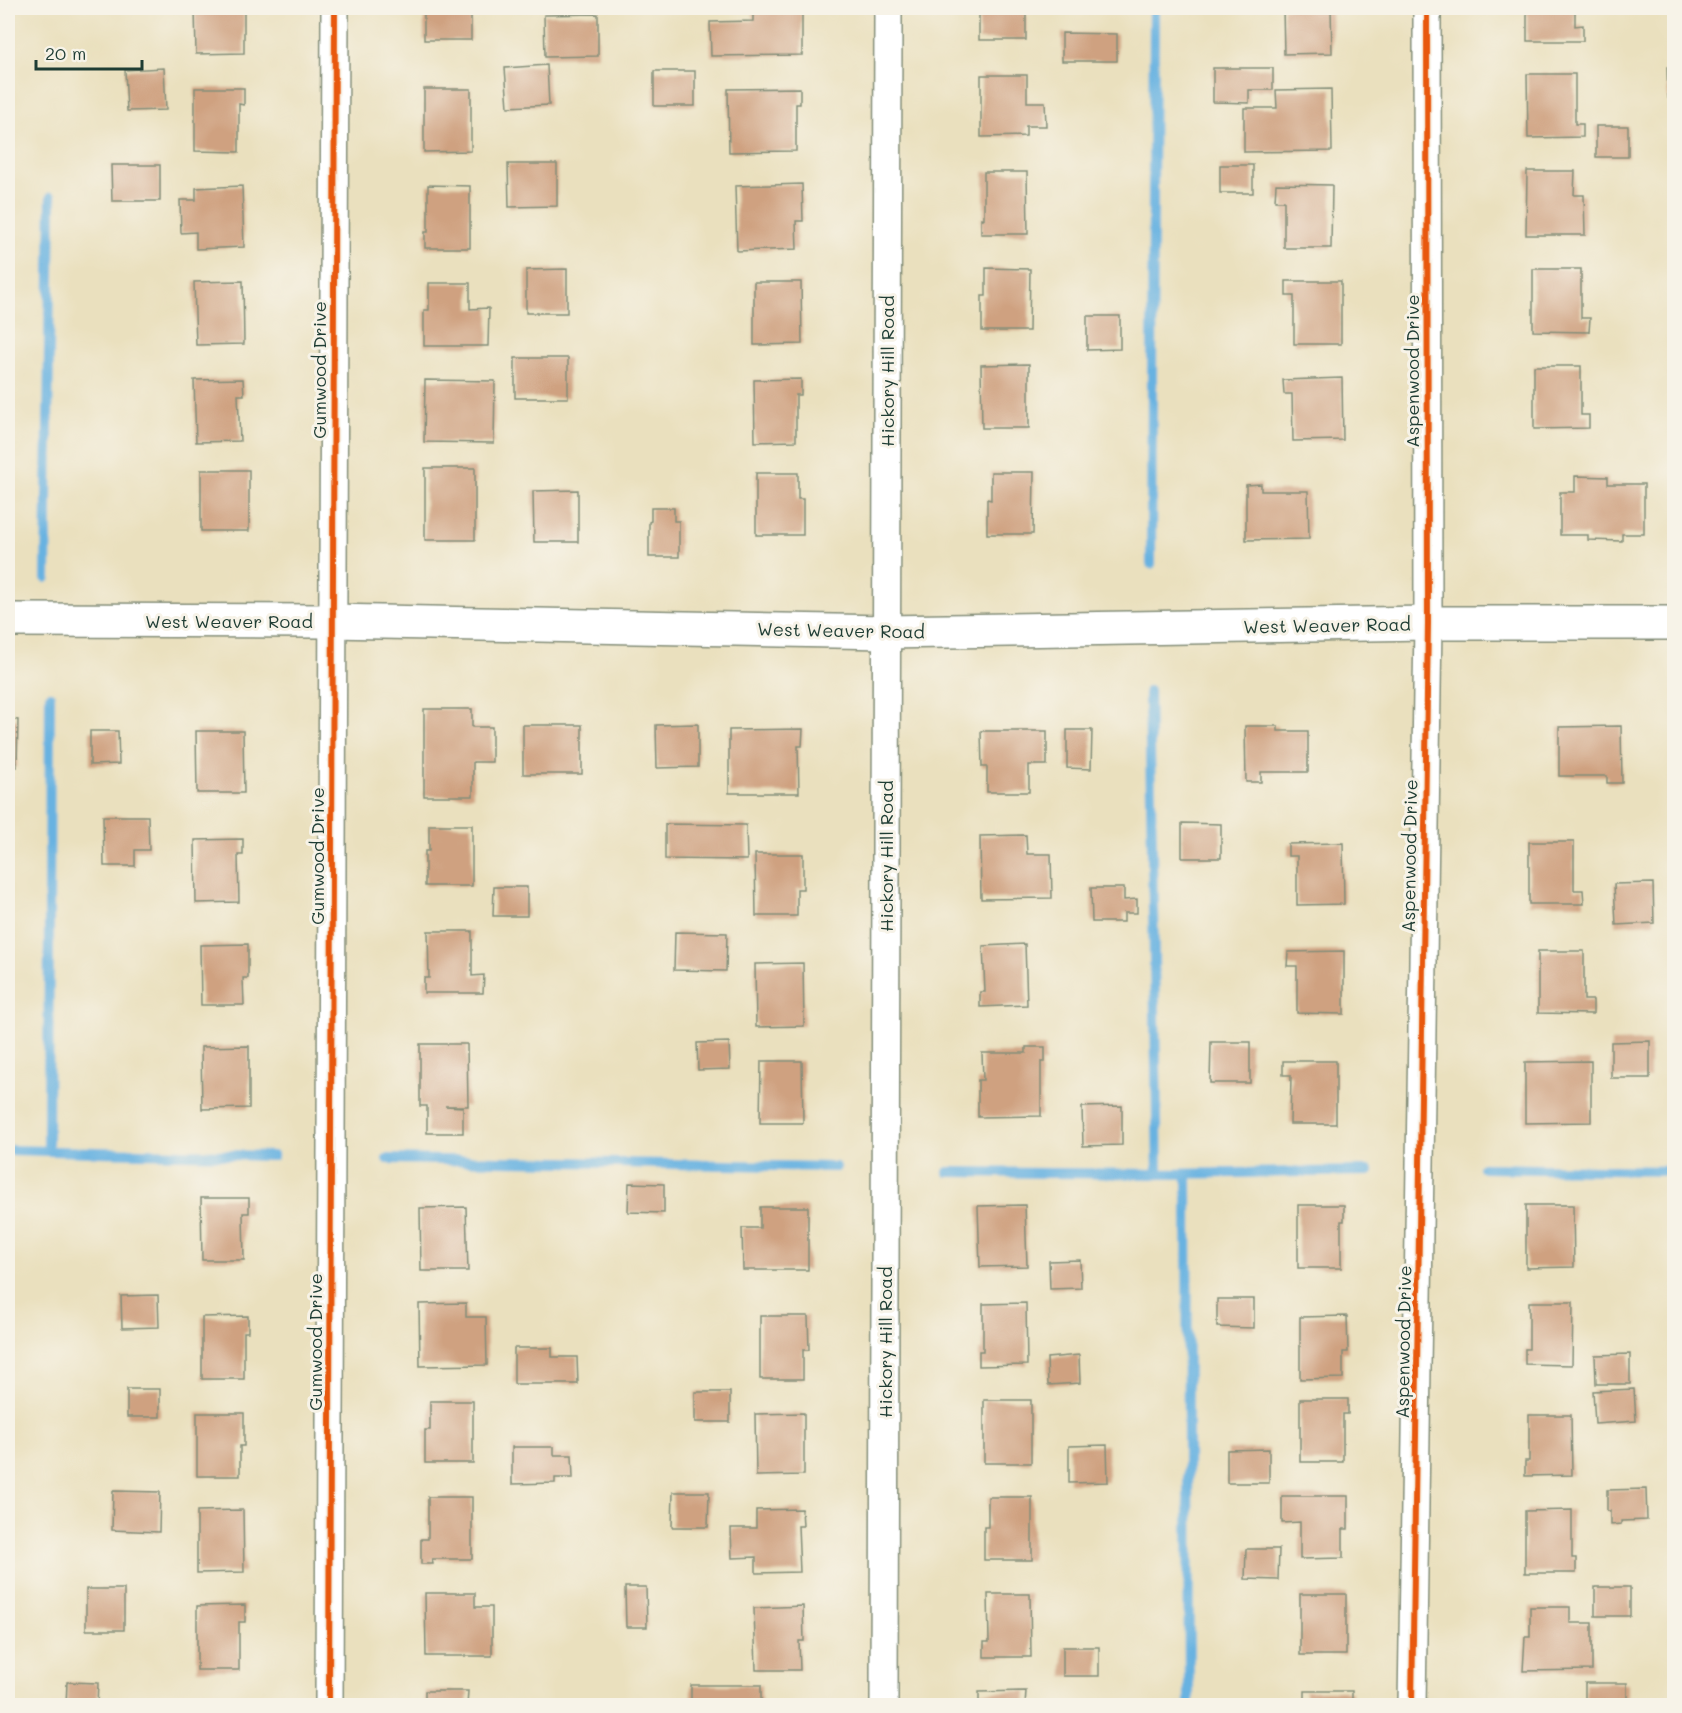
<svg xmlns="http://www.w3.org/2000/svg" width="1682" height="1713" viewBox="0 0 1682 1713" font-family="Mali,sans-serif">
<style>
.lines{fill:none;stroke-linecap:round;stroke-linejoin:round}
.stream{stroke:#68b2e1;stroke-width:10}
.building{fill:#cfa180}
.minor-casing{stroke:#848e79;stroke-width:30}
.tertiary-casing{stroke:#848e79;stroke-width:36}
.minor{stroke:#fff;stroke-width:27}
.tertiary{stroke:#fff;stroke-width:33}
.cycleway-casing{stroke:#f7f3e8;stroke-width:10}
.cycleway{stroke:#e8590c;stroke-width:6}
.labels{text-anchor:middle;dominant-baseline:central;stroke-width:6;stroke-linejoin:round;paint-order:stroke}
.street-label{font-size:18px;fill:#1f3d34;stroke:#f7f3e8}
</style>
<rect width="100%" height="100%" fill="#f7f3e8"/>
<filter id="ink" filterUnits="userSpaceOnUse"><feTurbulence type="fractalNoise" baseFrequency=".0167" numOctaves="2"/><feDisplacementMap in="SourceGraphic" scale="12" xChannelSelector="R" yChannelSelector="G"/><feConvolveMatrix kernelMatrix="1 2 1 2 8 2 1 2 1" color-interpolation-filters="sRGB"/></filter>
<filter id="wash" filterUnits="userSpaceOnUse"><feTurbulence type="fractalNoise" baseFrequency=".008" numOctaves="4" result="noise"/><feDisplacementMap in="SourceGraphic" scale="24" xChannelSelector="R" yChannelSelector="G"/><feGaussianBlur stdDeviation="1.35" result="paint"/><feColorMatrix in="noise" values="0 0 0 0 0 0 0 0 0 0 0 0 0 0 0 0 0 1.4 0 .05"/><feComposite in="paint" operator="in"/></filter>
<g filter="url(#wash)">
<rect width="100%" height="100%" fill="#eae0be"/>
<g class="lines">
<g class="stream">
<polyline points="1151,564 1154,8"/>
<polyline points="46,578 51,197"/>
<polyline points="1149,691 1158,1174"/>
<polyline points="8,1150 273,1156"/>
<polyline points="48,1151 50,696"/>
<polyline points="387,1159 836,1167"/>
<polyline points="1483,1168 1674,1171"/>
<polyline points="948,1172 1158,1174 1369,1171"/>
<polyline points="1187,1174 1189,1706"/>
</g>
</g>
<g id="blocks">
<g class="building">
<polygon points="195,8 244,8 244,53 196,54"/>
<rect x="424" y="8" width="47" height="32"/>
<polygon points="753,8 802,8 802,55 711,56 710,22 753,21"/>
<rect x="979" y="8" width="47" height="32"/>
<polygon points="1283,8 1331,8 1332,53 1284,54"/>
<polygon points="1527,8 1575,8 1575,26 1583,25 1583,41 1527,41"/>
<polygon points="598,14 598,56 545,57 544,15"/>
<polygon points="1062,33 1117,34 1117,61 1062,61"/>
<polygon points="547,65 549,105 508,107 505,68"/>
<polygon points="1667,67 1674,67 1674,98 1668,98"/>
<polygon points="164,68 166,110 127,111 125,70"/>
<polygon points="1213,68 1273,68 1273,90 1249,90 1249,103 1213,102"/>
<rect x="654" y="71" width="41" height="35"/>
<polygon points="1527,74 1575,74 1575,124 1583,124 1583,137 1528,138"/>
<polygon points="981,75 1027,75 1027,102 1045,102 1046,126 1026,126 1026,136 981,137"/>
<polygon points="195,88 244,88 244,105 239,104 239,152 195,151"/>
<polygon points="800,88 800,104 796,104 796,151 729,152 728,89"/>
<polygon points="424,89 471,89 471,151 424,152"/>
<polygon points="1331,89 1332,151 1244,152 1244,108 1277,108 1276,90"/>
<rect x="1596" y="126" width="32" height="31"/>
<polygon points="508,164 557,164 557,206 509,207"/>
<polygon points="111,165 160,165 160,201 112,201"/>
<rect x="1220" y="165" width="33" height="28"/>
<polygon points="1527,171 1575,171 1574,195 1584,195 1585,235 1526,235"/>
<polygon points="984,172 1027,172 1028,234 981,234 981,218 984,219"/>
<polygon points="802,184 803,221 796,221 797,249 737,251 735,186"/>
<polygon points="1276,184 1332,185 1331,248 1284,248 1284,201 1275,201"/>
<polygon points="428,185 470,186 470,248 425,248 425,232 428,232"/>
<polygon points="242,186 244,247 196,249 196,232 181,233 180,200 196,200 196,188"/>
<polygon points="986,268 1030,269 1029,331 982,331 982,296 986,296"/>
<polygon points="567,269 567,313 526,313 526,270"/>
<polygon points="1533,269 1581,269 1581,318 1590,318 1589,332 1533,331"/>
<polygon points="243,281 244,344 196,345 194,282"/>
<polygon points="1286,281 1341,281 1341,344 1294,344 1294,296 1286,296"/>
<polygon points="754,282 801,282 802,344 754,345"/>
<polygon points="429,283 470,283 470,309 489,308 488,346 424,346 424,310 429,310"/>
<polygon points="1087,316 1120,316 1120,349 1087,350"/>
<rect x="515" y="358" width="53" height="40"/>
<rect x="1669" y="359" width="5" height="36"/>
<polygon points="1029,364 1029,428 982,428 981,365"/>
<polygon points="1534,366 1581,366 1581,415 1589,415 1589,428 1534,429"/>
<polygon points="1342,378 1343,440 1293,441 1292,394 1284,394 1283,380"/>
<polygon points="243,379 244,395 238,395 240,441 196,442 194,380"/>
<polygon points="801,379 801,395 796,395 796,441 755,442 754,380"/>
<polygon points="425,380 495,381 494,443 424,442"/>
<rect x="425" y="468" width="50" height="72"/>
<rect x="201" y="470" width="48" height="61"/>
<polygon points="991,472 1034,472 1033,534 987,534 987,499 991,500"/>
<polygon points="756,473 798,473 798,499 803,499 803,535 756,535"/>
<polygon points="1575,476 1608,477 1608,484 1644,484 1644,534 1622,534 1622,541 1588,540 1588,535 1560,535 1560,492 1575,492"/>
<polygon points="1261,484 1261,491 1308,491 1309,539 1246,540 1246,485"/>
<polygon points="578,490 578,542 534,542 533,491"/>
<polygon points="651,508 674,508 674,521 679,521 679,557 649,557 649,522 651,521"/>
<polygon points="424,709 472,709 472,727 492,727 492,762 473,762 473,796 424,796"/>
<polygon points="8,719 18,720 17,767 8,767"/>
<polygon points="698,724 698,767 657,768 656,725"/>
<rect x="523" y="725" width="59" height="49"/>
<polygon points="1245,726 1278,726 1278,731 1308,731 1308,772 1261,772 1261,782 1246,782"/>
<polygon points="1621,726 1622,783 1607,783 1607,776 1559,776 1559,727"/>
<polygon points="803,729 802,746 798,746 799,793 729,793 729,730"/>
<polygon points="1067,730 1092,730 1091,769 1067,768"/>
<polygon points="90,731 118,731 119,764 90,765"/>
<polygon points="196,731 243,731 244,793 197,793"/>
<polygon points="981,731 1047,731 1047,765 1029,765 1029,792 987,792 987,767 982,767"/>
<polygon points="103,816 148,816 149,850 135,850 135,866 104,866"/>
<polygon points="1182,823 1221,824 1221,858 1182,858"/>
<polygon points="665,824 746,825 747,860 665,859"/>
<polygon points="429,825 472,825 472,886 425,886 425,851 429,851"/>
<polygon points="1026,835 1027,854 1051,854 1052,898 981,899 980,836"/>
<polygon points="243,839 243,855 238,855 239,902 196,903 195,840"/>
<polygon points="1529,842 1574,842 1574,890 1583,890 1584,904 1529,904"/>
<polygon points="1343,843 1344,904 1297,905 1297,856 1288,856 1288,844"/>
<polygon points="755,854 803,854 803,889 797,889 797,916 756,916"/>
<polygon points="1653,883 1654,923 1616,925 1614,884"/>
<polygon points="494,887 527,887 527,916 493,916"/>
<polygon points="1091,888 1124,888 1124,900 1137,899 1137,913 1124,913 1124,922 1092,922"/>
<polygon points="428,931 472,931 472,976 484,975 483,993 424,993 424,978 429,978"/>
<polygon points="675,932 727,933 726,971 674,970"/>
<polygon points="248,944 248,978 243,978 244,1005 201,1005 200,945"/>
<polygon points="1025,944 1027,1005 980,1007 980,992 985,992 983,946"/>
<polygon points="1344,951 1344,1014 1297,1013 1297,966 1287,966 1288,952"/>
<polygon points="1538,951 1584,951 1584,1000 1593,1000 1593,1014 1538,1013"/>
<polygon points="803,963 804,1026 756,1027 755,964"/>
<polygon points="1650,1041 1650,1078 1611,1078 1611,1042"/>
<polygon points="729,1042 730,1069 698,1070 697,1043"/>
<polygon points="1211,1042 1250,1042 1250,1083 1210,1083"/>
<polygon points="420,1044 467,1044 468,1106 445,1106 463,1107 463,1133 427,1133 427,1106 420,1106"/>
<polygon points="249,1046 249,1108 202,1109 201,1047"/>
<polygon points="1026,1047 1045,1047 1045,1062 1041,1062 1041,1116 978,1117 978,1080 983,1080 982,1053 1026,1053"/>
<polygon points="761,1061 802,1061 803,1123 760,1123"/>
<polygon points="1283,1061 1336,1061 1336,1124 1290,1124 1291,1075 1283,1075"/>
<polygon points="1591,1061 1591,1122 1525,1123 1525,1062"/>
<polygon points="1122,1106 1122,1145 1083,1146 1082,1107"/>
<polygon points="629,1183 664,1184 664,1213 628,1212"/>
<polygon points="201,1198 249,1198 249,1213 243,1213 244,1260 202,1260"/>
<polygon points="1025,1205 1027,1266 980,1267 978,1206"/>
<polygon points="1298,1205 1344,1205 1344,1221 1341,1221 1341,1268 1298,1268"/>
<polygon points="1526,1205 1573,1205 1574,1267 1526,1268"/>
<polygon points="466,1207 468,1271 421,1271 420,1208"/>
<polygon points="760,1207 808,1207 808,1270 743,1270 742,1228 760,1228"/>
<polygon points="1080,1260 1081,1288 1050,1289 1049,1261"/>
<polygon points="158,1295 159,1327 122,1328 121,1296"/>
<polygon points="1217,1299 1254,1299 1254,1328 1217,1327"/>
<polygon points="1529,1302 1573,1302 1572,1365 1525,1364 1525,1349 1529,1349"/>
<polygon points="466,1303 466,1317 486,1317 487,1365 420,1366 419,1304"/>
<polygon points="1026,1303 1027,1365 979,1366 979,1351 983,1351 983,1304"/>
<polygon points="248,1316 248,1332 244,1332 244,1379 202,1379 202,1317"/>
<polygon points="760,1316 808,1316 809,1350 803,1350 803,1379 760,1379"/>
<polygon points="1347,1316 1348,1352 1343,1352 1343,1378 1300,1379 1300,1317"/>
<polygon points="514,1348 552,1348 552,1357 577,1357 578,1384 514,1384"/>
<polygon points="1630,1354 1630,1384 1596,1384 1595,1355"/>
<polygon points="1079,1355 1080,1383 1048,1385 1047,1358"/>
<rect x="127" y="1389" width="33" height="28"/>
<polygon points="1634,1389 1636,1421 1595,1424 1593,1391"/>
<rect x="695" y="1392" width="35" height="30"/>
<polygon points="1300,1399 1348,1399 1348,1414 1343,1414 1343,1462 1300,1462"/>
<rect x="984" y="1400" width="47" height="63"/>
<polygon points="430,1401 473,1401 473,1463 425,1463 425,1430 430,1430"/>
<polygon points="197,1413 244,1413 244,1446 240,1446 240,1476 197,1476"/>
<polygon points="804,1413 804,1475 756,1476 755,1414"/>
<polygon points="1529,1415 1571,1415 1572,1475 1525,1476 1525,1461 1529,1461"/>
<polygon points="1107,1445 1108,1482 1069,1483 1069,1446"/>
<polygon points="512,1447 554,1447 554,1455 572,1455 573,1478 555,1478 555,1483 512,1484"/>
<polygon points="1269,1449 1269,1483 1227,1483 1227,1450"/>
<polygon points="1646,1489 1647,1520 1621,1521 1621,1524 1610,1525 1610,1511 1607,1511 1607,1490"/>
<polygon points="113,1491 160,1492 159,1532 112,1530"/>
<polygon points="673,1492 709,1492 708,1527 672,1527"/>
<polygon points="1282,1496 1348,1496 1348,1529 1343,1529 1343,1558 1300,1559 1300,1522 1282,1523"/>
<polygon points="428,1497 472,1497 472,1559 432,1559 433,1564 421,1564 421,1539 428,1539"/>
<polygon points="988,1497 1032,1497 1032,1560 984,1560 984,1527 988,1527"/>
<polygon points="802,1509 803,1526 798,1526 800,1572 756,1573 756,1557 732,1558 731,1528 756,1528 756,1510"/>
<polygon points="243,1510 244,1572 197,1573 197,1511"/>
<polygon points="1572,1510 1572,1558 1576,1558 1576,1573 1525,1573 1525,1511"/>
<polygon points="1246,1549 1279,1549 1278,1580 1245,1579"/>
<polygon points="625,1587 646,1587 647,1627 626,1627"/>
<rect x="1595" y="1587" width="35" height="29"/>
<rect x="86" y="1589" width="38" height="41"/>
<polygon points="425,1593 475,1593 475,1607 492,1607 492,1656 426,1656"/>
<polygon points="988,1594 1030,1594 1031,1657 984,1657 984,1642 989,1642"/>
<rect x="1300" y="1594" width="46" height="61"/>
<polygon points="245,1605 245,1622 239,1622 239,1670 197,1670 197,1606"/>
<polygon points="803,1606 804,1641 799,1641 800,1670 756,1670 754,1608"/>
<polygon points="1530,1607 1570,1607 1570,1623 1592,1623 1592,1670 1523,1671 1525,1637 1530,1637"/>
<rect x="1063" y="1647" width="36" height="29"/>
<polygon points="67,1682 98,1683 97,1706 66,1706"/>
<rect x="1585" y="1683" width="42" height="23"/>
<rect x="691" y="1685" width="70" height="21"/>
<polygon points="425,1691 468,1691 467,1706 425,1706"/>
<polygon points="1026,1691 1025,1706 979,1706 979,1692"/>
<rect x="1305" y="1691" width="47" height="15"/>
</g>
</g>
</g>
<g filter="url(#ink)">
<use href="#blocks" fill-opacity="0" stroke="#848e79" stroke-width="1.5"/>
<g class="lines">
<g class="minor-casing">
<g id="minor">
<polyline points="329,1706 335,8"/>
<polyline points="884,1706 888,8"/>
<polyline points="1412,1706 1428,623 1427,8"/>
</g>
</g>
<g class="tertiary-casing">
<polyline id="tertiary" points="8,620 332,621 886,632 1428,623 1674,623"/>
</g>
<use href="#minor" class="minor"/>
<use href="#tertiary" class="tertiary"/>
<g class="cycleway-casing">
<g id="cycleway">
<polyline points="329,1706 335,8"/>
<polyline points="1412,1706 1428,623 1427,8"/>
</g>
</g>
<use href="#cycleway" class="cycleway"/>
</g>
</g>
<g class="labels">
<g class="street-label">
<text transform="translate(319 370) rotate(-90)">Gumwood Drive</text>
<text transform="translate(887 371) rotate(-90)">Hickory Hill Road</text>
<text transform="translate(1412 371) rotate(-90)">Aspenwood Drive</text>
<text x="229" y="621">West Weaver Road</text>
<text transform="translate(1327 625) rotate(-1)">West Weaver Road</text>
<text transform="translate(841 630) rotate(1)">West Weaver Road</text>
<text transform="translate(317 856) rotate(-90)">Gumwood Drive</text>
<text transform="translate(886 856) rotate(-90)">Hickory Hill Road</text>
<text transform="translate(1409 856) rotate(-89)">Aspenwood Drive</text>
<text transform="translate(315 1342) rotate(-90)">Gumwood Drive</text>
<text transform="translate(885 1342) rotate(-90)">Hickory Hill Road</text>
<text transform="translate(1403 1342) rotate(-89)">Aspenwood Drive</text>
</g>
</g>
<rect width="1682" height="1713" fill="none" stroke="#f7f3e8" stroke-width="30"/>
<path d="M36 60v9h106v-9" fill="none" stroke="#1f3d34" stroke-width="3"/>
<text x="45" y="60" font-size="18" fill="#1f3d34" stroke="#f7f3e8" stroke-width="4.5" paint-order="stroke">20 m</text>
</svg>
